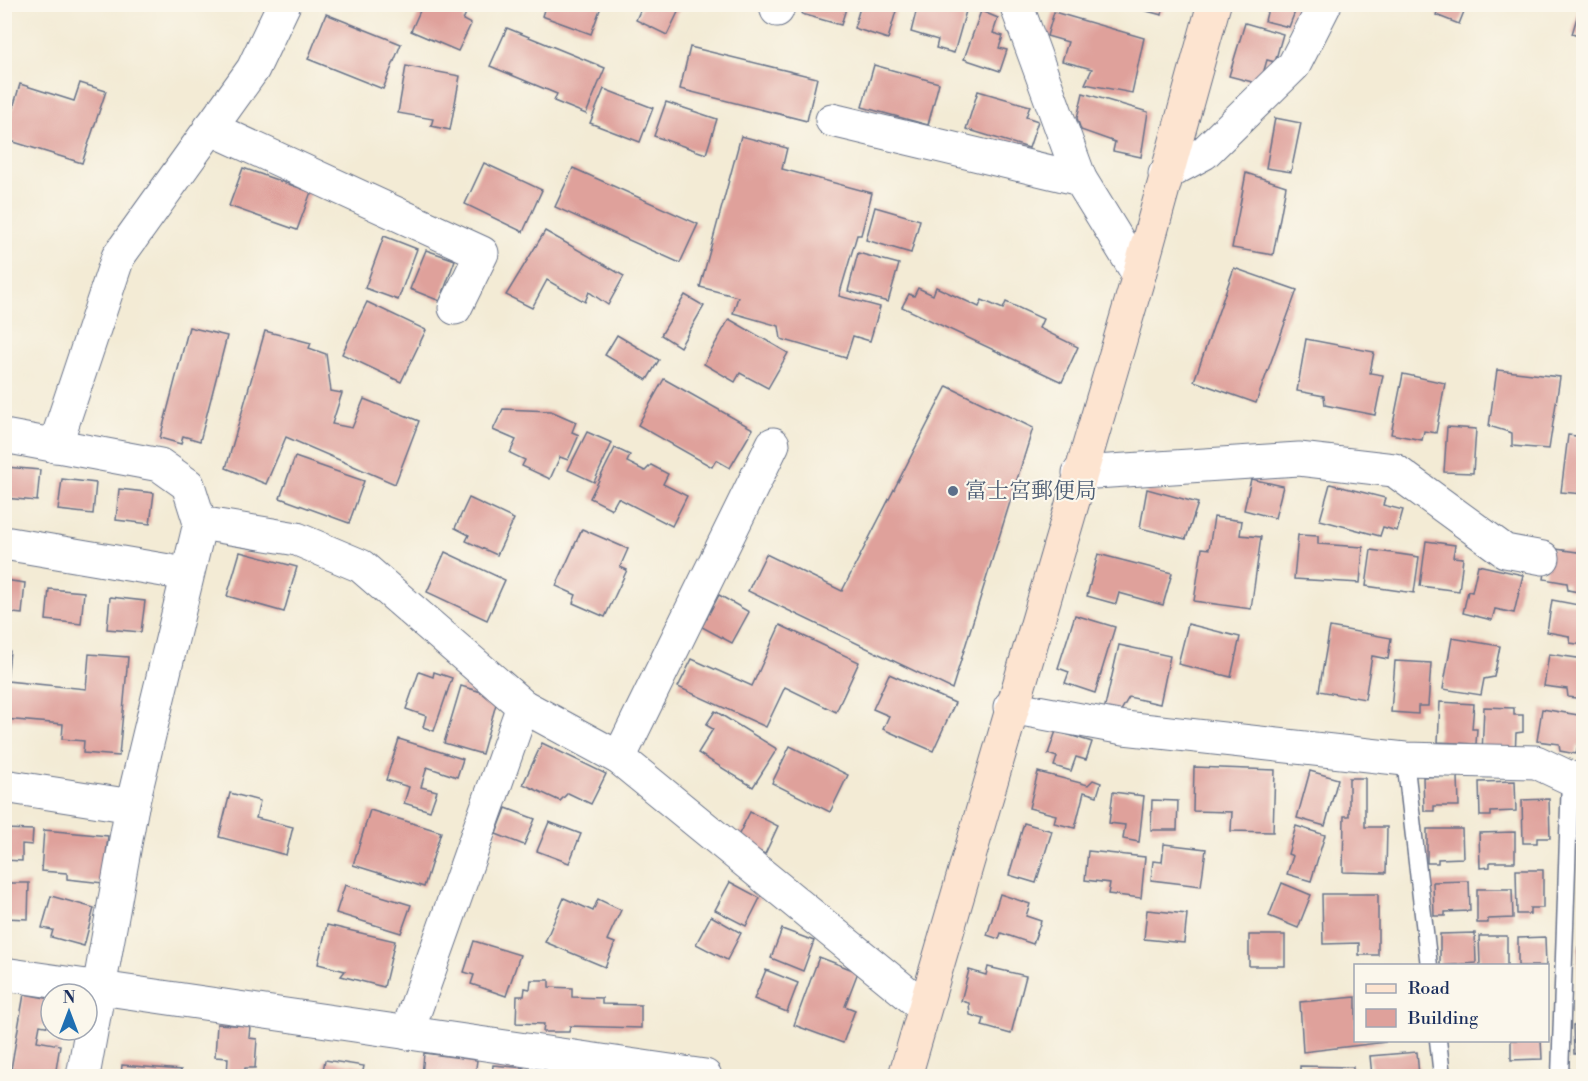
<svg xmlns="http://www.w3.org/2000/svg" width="1588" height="1081" viewBox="0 0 1588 1081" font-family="'Libre Bodoni','Noto Serif JP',serif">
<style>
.building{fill:#dfa19b}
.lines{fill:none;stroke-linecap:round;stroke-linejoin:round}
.lane-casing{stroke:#677188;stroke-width:19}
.street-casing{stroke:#677188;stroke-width:35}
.secondary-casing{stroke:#677188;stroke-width:35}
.lane{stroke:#fff;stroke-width:16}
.street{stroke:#fff;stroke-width:33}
.secondary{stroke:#fde4d0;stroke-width:33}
.service-dot{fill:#5c6f8a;stroke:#fbf7ec;stroke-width:2}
.labels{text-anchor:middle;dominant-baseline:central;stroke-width:4.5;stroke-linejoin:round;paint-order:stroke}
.service-label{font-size:22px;fill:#4e5e75;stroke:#fbf7ec;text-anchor:start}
</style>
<rect width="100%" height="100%" fill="#fbf7ec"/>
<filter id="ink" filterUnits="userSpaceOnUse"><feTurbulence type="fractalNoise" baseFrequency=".0167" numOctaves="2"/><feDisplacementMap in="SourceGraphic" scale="12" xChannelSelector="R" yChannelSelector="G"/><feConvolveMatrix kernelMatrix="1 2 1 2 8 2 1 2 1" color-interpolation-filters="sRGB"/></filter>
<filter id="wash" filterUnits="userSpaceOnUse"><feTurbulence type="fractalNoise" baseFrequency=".008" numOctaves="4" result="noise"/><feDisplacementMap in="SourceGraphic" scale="24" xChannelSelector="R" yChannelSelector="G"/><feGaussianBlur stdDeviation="1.35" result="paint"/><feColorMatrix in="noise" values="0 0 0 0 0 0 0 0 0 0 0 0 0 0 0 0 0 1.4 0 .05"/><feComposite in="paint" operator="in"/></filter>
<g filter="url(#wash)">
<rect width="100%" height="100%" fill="#f3ebd5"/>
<g id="blocks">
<g class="building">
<polygon points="423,4 470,4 463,20 471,24 458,51 411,31"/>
<polygon points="546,4 602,4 591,34 542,16"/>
<polygon points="643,4 681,6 667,35 636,20"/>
<polygon points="861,4 898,4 888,39 854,28"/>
<polygon points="918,4 968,4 954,53 936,48 938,40 911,32"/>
<polygon points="1120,4 1164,4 1162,15"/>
<polygon points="1269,4 1298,4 1289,27 1265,21"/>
<polygon points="1440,4 1467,4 1459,24 1436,15"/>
<polygon points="1581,4 1584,4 1584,38 1572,34"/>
<polygon points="805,5 847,5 841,25 802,14"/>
<polygon points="981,11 998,18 993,33 1003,36 999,48 1007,50 1000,71 964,59"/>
<polygon points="1054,12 1144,38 1132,93 1085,84 1092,69 1062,61 1068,42 1047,36"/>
<polygon points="326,14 401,44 383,89 308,59"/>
<polygon points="1245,23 1283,34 1275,62 1267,60 1260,84 1229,76"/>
<polygon points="507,28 605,68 586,114 554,101 557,94 490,66"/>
<polygon points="690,47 817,78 807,121 680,89"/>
<polygon points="874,65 939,83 928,125 862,107"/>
<polygon points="406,66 460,76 450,130 431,126 433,119 398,113"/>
<polygon points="80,83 106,91 82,163 4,139 20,84 74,101"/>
<polygon points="604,89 653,108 640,142 590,123"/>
<polygon points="978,91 1030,106 1026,117 1038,121 1029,148 966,129"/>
<polygon points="1083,93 1148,112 1141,157 1113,151 1115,142 1081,130 1077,118"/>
<polygon points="666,102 717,119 706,154 654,136"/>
<polygon points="1275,118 1301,123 1291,172 1266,168"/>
<polygon points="741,136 787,148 782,169 872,193 861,235 857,235 839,296 880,307 870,341 853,336 846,358 781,339 779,326 733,313 738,297 700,287"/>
<polygon points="484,163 542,190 523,232 465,204"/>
<polygon points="243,168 311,192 297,230 229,206"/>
<polygon points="573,168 698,224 680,263 555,207"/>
<polygon points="1246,173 1286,186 1273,255 1232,248"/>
<polygon points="875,207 920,220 911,253 866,240"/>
<polygon points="545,231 624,276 608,305 589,292 585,302 547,280 532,308 506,295"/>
<polygon points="384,236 417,249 398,300 365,288"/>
<polygon points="426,250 455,260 440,301 410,289"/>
<polygon points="858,253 899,264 888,302 848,291"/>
<polygon points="1234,268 1297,290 1256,403 1194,381"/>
<polygon points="936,287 979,307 982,300 1003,309 1006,302 1043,319 1039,328 1078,347 1062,382 902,307 909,294 914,296 918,288 933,295"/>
<polygon points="685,295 704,306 680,347 661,335"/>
<polygon points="367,302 426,330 401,382 342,354"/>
<polygon points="729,319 788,353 768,388 740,373 735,382 704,364"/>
<polygon points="189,327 227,336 200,441 183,436 181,444 160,438"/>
<polygon points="265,331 311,343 309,348 326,354 331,391 342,393 332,424 352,428 364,399 419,421 395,484 286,437 266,484 226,468"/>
<polygon points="617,335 659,360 647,380 605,355"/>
<polygon points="1306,339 1374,352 1370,373 1383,375 1375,415 1325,405 1324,396 1297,391"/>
<polygon points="1497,370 1560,377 1549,449 1512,446 1512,433 1489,426"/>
<polygon points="1403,374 1445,383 1436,433 1424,431 1422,440 1391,434"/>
<polygon points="664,379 753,429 730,468 716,460 712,467 638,425"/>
<polygon points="947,386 1033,428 952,689 748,591 766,554 842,591"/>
<polygon points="503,409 551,411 576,422 572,432 579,435 568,460 560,457 550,479 522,466 525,460 510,453 516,440 493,430"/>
<polygon points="1447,427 1476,429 1473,473 1444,472"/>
<polygon points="587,432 612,443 594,482 568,470"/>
<polygon points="1568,435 1584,437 1584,494 1561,492"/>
<polygon points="615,448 630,455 627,462 645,471 651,465 668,474 663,484 687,496 672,526 618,498 612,509 590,498"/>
<polygon points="295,457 364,481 349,523 280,498"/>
<polygon points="6,467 40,470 37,501 4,498"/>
<polygon points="62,479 96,483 93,514 58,510"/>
<polygon points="1251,479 1283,486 1275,518 1244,510"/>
<polygon points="1330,484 1385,498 1383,505 1403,510 1397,531 1383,527 1380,536 1320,520"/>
<polygon points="119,489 154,493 150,524 116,520"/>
<polygon points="1147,489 1198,503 1186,539 1140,528"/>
<polygon points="469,498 514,519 497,555 466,541 469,535 455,528"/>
<polygon points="1214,517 1242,521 1240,535 1261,537 1251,609 1194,601 1202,548 1209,549"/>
<polygon points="582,529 628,549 620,567 627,570 605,617 573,603 576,595 556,586"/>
<polygon points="1298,535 1318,536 1318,544 1363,547 1360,583 1294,579"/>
<polygon points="1426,541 1455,545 1453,557 1463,558 1459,591 1420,586"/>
<polygon points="1549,548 1584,553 1584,593 1568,590 1567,583 1544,579"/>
<polygon points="1371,550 1419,557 1414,593 1366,586"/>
<polygon points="240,552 297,567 284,612 227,596"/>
<polygon points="445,552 505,580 487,620 427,592"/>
<polygon points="1098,554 1172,573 1163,605 1119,593 1116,604 1087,596"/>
<polygon points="1478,565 1523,575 1514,613 1495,609 1492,620 1463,613 1468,591 1472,592"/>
<polygon points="4,580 25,583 22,614 4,612"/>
<polygon points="49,589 84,592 81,624 46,620"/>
<polygon points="719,595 749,612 732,643 702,627"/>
<polygon points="110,597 145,601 141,632 107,629"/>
<polygon points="1552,600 1584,606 1584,645 1570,643 1569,636 1547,632"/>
<polygon points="1075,615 1115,627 1095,693 1065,683 1069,672 1058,668"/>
<polygon points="1188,624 1240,637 1231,677 1178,664"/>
<polygon points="780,625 859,662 836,712 785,687 766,727 678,687 692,659 752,686"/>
<polygon points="1330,627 1391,638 1388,659 1372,656 1365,699 1319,691"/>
<polygon points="1452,638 1500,646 1494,677 1484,679 1481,695 1443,689"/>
<polygon points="1119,645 1170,656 1160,704 1129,697 1119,714 1103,715"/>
<polygon points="4,650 10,651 7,681 86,689 89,654 128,657 119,756 83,753 84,741 62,739 63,724 4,719"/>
<polygon points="1549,654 1584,659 1584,699 1568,697 1567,689 1544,686"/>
<polygon points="1395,661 1431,663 1428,706 1418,706 1418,714 1391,712"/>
<polygon points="419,672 433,677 434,672 452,678 434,731 423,727 426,716 406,709"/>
<polygon points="889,674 955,703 933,751 883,729 889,716 873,709"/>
<polygon points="461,686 498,697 482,754 444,743"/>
<polygon points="1440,702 1474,704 1472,729 1477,729 1476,744 1438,742"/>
<polygon points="1484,707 1514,708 1514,715 1523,715 1523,732 1516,733 1515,756 1482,754"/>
<polygon points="1542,709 1584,716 1584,745 1578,745 1576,754 1560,751 1559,744 1537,741"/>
<polygon points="715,711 777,749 753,787 698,753 713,729 706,725"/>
<polygon points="1056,731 1092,742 1086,760 1076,757 1071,771 1054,766 1057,757 1048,754"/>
<polygon points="399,739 463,759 457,777 427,767 421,787 437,791 430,811 404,803 409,787 386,780"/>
<polygon points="542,743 606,774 591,804 568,793 560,801 523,784"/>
<polygon points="790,746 848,775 830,812 772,783"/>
<polygon points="1194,767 1275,770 1273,832 1231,831 1232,812 1193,811"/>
<polygon points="1310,771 1338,779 1325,826 1297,818"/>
<polygon points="1038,772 1088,785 1093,780 1101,783 1097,796 1084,792 1075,828 1054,823 1056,815 1029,808"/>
<polygon points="1458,776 1459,806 1434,806 1434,811 1424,811 1423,777"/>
<polygon points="1349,778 1365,778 1365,827 1387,827 1386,873 1343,872 1344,816 1349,816"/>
<polygon points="1515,781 1516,811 1491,812 1491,816 1480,816 1479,782"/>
<polygon points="1113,792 1144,796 1139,842 1123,839 1125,825 1109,823"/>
<polygon points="230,793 260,801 256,818 293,827 286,855 219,837"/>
<polygon points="1549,799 1550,838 1537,838 1537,843 1523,843 1522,800"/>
<polygon points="1152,800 1178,801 1177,830 1151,830"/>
<polygon points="506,808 535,819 524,845 496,834"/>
<polygon points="370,810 441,832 424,887 353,865"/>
<polygon points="750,812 778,826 765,854 736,840"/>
<polygon points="549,822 581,834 569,863 537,851"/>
<polygon points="1024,823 1052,831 1036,883 1009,875"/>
<polygon points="1296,826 1325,835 1311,881 1287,874 1293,856 1288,854"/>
<polygon points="4,829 33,830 32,845 22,844 22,861 4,860"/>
<polygon points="1427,829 1462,829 1463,858 1438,859 1438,863 1427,863"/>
<polygon points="44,830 108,836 103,883 67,879 67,873 41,871"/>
<polygon points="1515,832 1515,862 1490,862 1490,867 1480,868 1479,833"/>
<polygon points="1164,844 1206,849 1201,886 1151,880 1153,861 1162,862"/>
<polygon points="1088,851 1145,857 1141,898 1108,894 1110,883 1085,880"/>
<polygon points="1516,870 1543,870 1543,908 1530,908 1530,914 1517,914"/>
<polygon points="1469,881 1470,911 1445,912 1445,916 1434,916 1433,882"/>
<polygon points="730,882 760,898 746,926 715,910"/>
<polygon points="4,883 29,883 28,919 4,918"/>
<polygon points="1282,883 1311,895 1298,928 1269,916"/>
<polygon points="345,885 411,905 401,933 336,913"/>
<polygon points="1477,889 1512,889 1513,918 1488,919 1488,923 1477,923"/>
<polygon points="1000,894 1030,904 1026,916 1041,921 1033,944 1001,933 999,939 987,935"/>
<polygon points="1322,894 1378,894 1378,955 1359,955 1359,943 1323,944"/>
<polygon points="51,896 94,908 84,946 51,937 53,930 42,928"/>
<polygon points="564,898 593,911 598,899 621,910 607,940 615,943 605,967 545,942"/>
<polygon points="1147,910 1187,914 1184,943 1144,939"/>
<polygon points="711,916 741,933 727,960 696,944"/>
<polygon points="327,925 395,941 384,987 341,976 345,971 318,964"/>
<polygon points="782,929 814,941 803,971 771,958"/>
<polygon points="1475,933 1476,963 1440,966 1440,934"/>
<rect x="1249" y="935" width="36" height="31"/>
<polygon points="1479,936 1507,936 1507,966 1480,966"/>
<polygon points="1545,937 1546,966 1518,966 1518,938"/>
<polygon points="474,941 520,955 506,996 471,984 474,975 464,972"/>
<polygon points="1578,947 1584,947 1584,985 1579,985"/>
<polygon points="819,957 858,972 845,1006 855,1010 843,1043 794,1025"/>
<polygon points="988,967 1026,976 1011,1034 982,1026 984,1019 970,1015 969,1003 961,1001 969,970 986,975"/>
<polygon points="766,970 798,983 787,1012 754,999"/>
<polygon points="531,980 549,980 549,987 572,988 572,997 602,998 602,1004 641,1005 641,1028 570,1026 569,1032 543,1032 544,1024 516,1023 517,996 524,996 525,988 530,989"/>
<polygon points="24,994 51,999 51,1027 40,1025 37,1041 60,1045 55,1076 11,1069"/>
<polygon points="1356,997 1356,1040 1386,1042 1303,1052 1300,1002"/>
<polygon points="217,1024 250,1026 249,1038 257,1039 255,1068 245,1068 244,1076 227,1076 228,1058 215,1057"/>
<polygon points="1573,1025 1584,1025 1584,1054 1574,1054"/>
<polygon points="1511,1040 1541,1040 1542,1059 1511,1060"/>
<polygon points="1417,1052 1419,1076 1372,1076 1370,1056"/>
<polygon points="424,1053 477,1060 475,1076 422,1076"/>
<polygon points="325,1060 364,1066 362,1076 322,1076"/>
<polygon points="122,1065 181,1070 180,1076 121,1076"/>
<polygon points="493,1065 524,1068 523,1076 492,1076"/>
<polygon points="1300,1066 1353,1067 1353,1076 1300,1076"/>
<polygon points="572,1072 593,1075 593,1076 571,1076"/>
</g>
</g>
</g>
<g filter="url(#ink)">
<use href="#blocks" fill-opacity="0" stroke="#677188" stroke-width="1.5"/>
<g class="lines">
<g class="lane-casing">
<g id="lane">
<polyline points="1405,759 1429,966"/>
<polyline points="1438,1040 1442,1076"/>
<polyline points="554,1076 558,1055"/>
<polyline points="1560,1076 1570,778"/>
</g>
</g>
<g class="street-casing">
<g id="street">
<polyline points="1016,4 1080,179 1139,275"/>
<polyline points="777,10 779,4"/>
<polyline points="832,120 1080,179"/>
<polyline points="210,128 482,253 455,308"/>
<polyline points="1165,174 1204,153 1294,65 1325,4"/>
<polyline points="4,436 160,465 188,485 200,523 132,806 83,1076"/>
<polyline points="55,446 118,257 253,69 284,4"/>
<polyline points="1079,473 1299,459 1394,470 1505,551 1543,558"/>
<polyline points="200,523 297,539 361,566 523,706 619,758 924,1007"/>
<polyline points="4,543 169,571"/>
<polyline points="1010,707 1124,728 1405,759 1536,762 1570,778 1584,780"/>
<polyline points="619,758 773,444"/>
<polyline points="4,786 132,806"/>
<polyline points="4,974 705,1076"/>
<polyline points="407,1033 523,706"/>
</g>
</g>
<g class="secondary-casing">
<polyline id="secondary" points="905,1076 1139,275 1214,4"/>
</g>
<use href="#lane" class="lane"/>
<use href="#street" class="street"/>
<use href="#secondary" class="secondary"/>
</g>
</g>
<circle class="service-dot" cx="953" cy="491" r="6"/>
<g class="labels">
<g class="service-label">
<text x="965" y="491">富士宮郵便局</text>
</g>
</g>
<rect width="1588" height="1081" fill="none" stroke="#fbf7ec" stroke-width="24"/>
<rect x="1354" y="964" width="195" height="78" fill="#fbf7ec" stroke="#a1a7b3" stroke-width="1.5"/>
<rect x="1366" y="984" width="30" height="9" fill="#fde4d0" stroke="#a1a7b3" stroke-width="1.5"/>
<text x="1408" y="994" font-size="18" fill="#1b2f5e">Road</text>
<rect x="1366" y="1009" width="30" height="18" fill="#dfa19b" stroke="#a1a7b3" stroke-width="1.5"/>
<text x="1408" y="1024" font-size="18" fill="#1b2f5e">Building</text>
<g transform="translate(69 1012)"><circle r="28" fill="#fbf7ec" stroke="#a1a7b3" stroke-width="1.5"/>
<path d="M0-4.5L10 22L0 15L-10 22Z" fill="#1f6fb2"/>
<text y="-9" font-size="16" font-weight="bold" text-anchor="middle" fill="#1b2f5e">N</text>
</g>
</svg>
